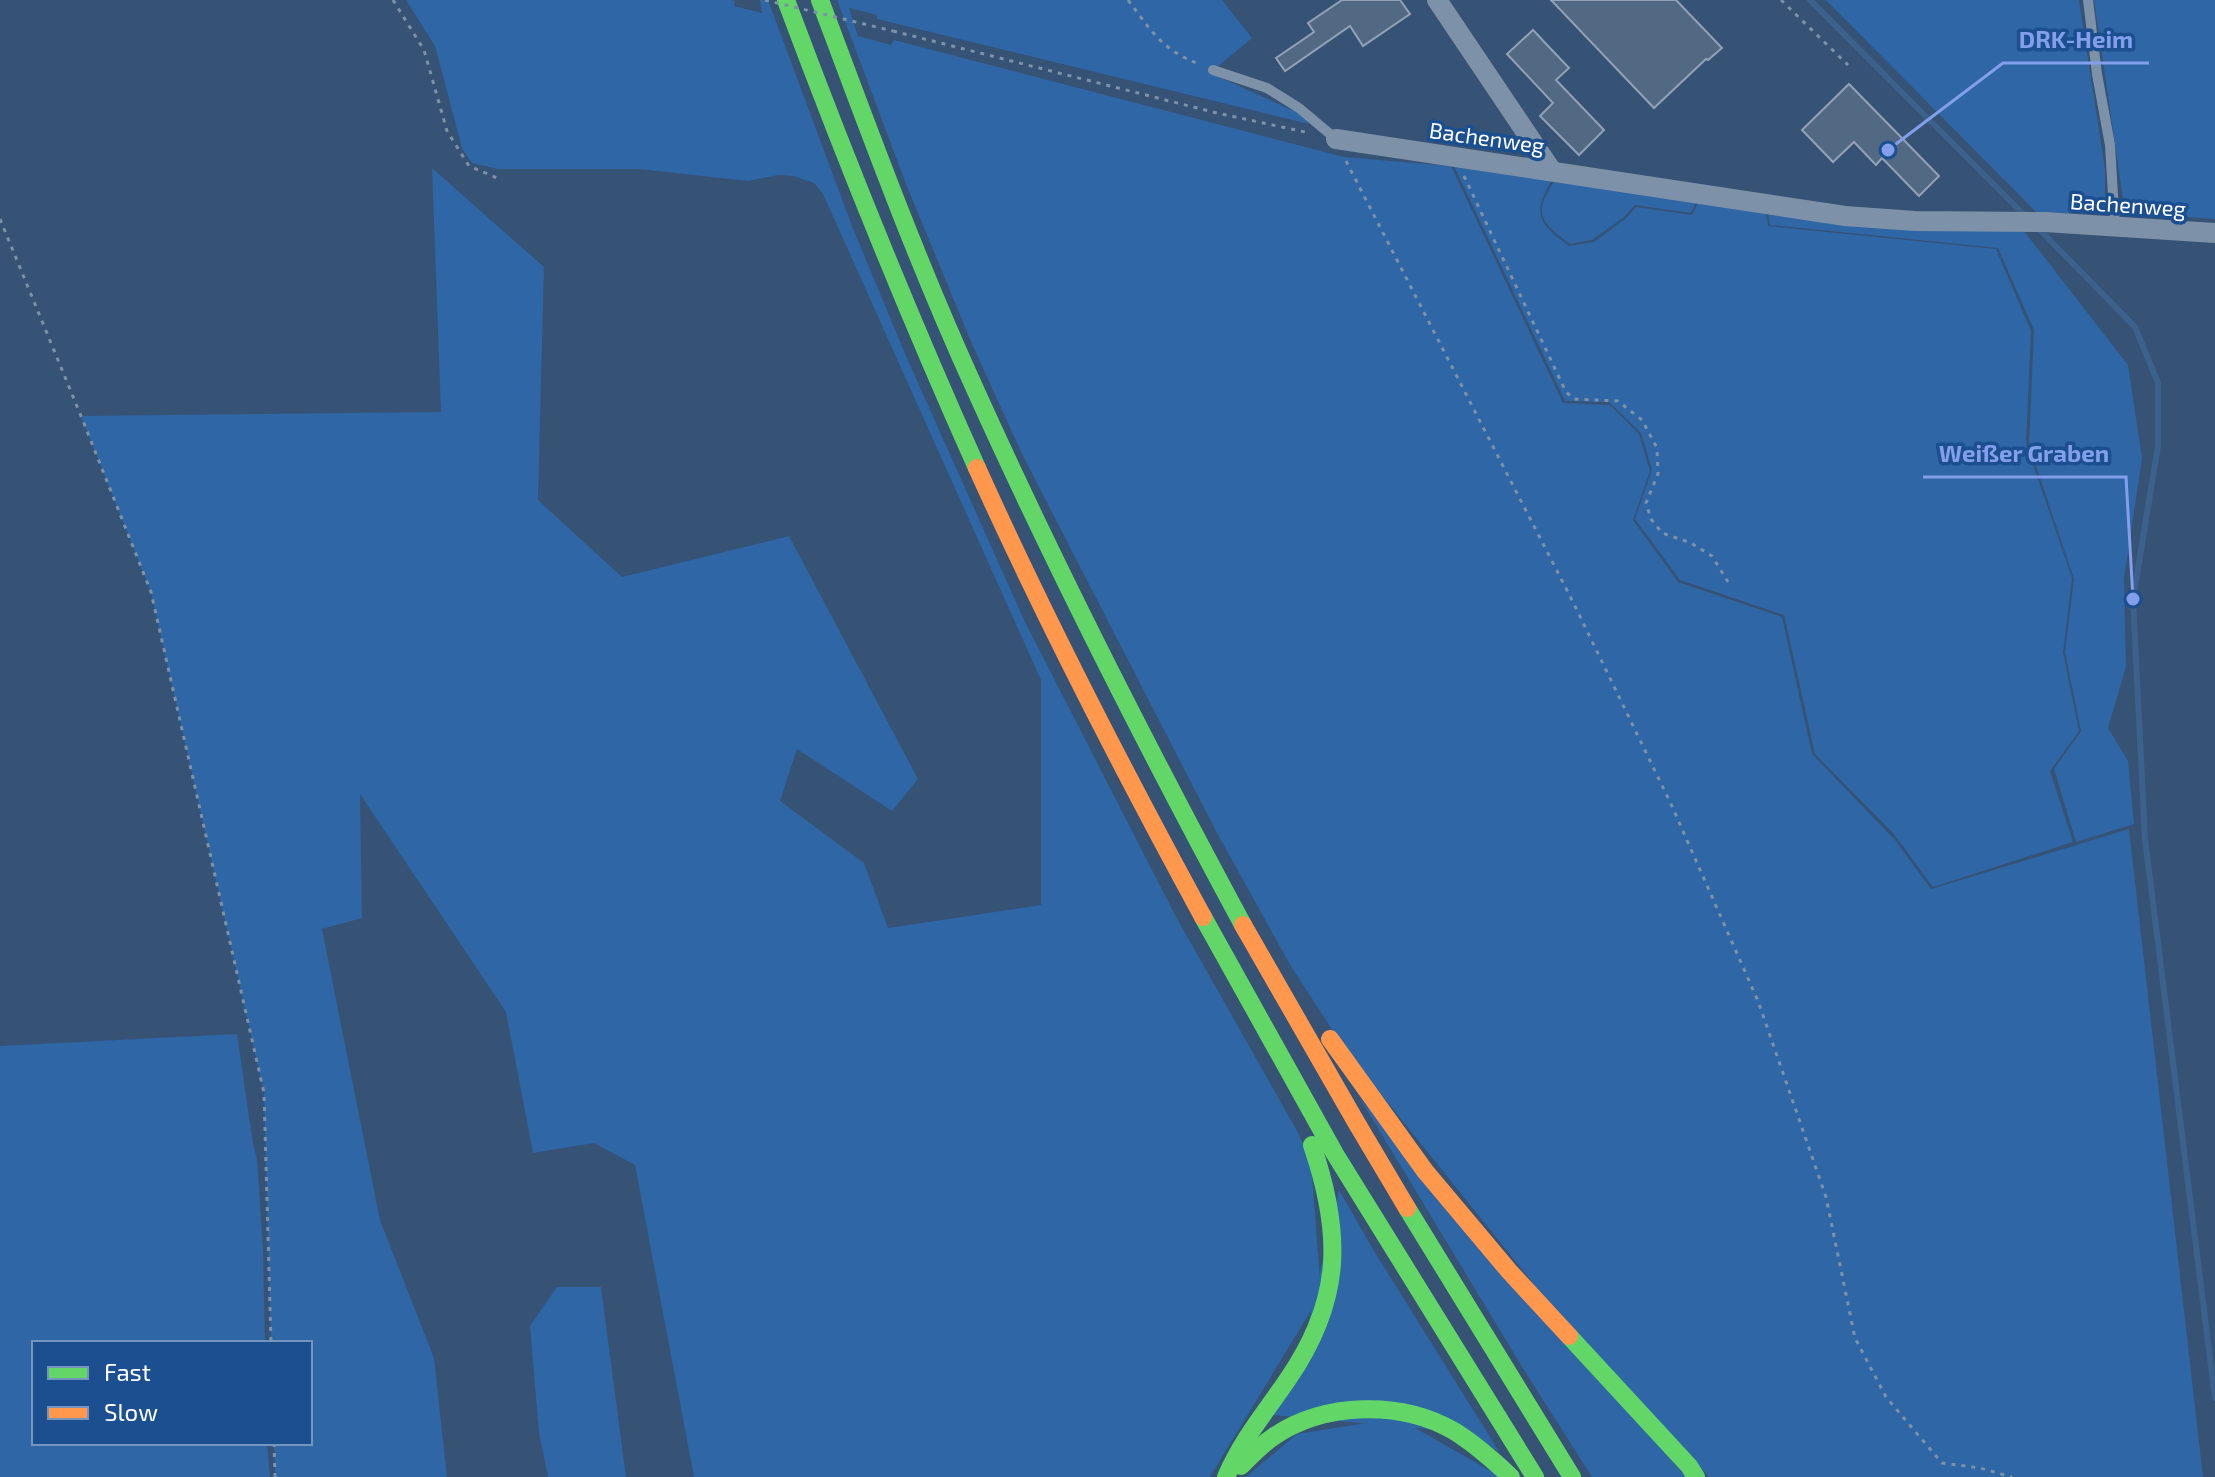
<svg xmlns="http://www.w3.org/2000/svg" width="2215" height="1477" viewBox="0 0 2215 1477" font-family="'Exo 2',sans-serif">
<style>
.green{fill:#2f66a5}
.lines{fill:none;stroke-linecap:round;stroke-linejoin:round}
.stream{stroke:#3b618d;stroke-width:6}
.building{fill:#526984;stroke:#92a2b6;stroke-width:2}
.path{stroke:#7d92a8;stroke-width:3;stroke-dasharray:4 6;stroke-linecap:butt}
.lane{stroke:#7d92a8;stroke-width:10}
.street{stroke:#7d92a8;stroke-width:20}
.fast{stroke:#63d668;stroke-width:18}
.slow{stroke:#ff974d;stroke-width:18}
.path-bridge{stroke:#7d92a8;stroke-width:3;stroke-dasharray:4 6;stroke-linecap:butt}
.labels{text-anchor:middle;dominant-baseline:central;stroke-width:7;stroke-linejoin:round;paint-order:stroke}
.street-label{font-size:22px;fill:#fff;stroke:#1b4f8f}
.leader{fill:none;stroke:#839eea;stroke-width:3}
.callout-dot{fill:#839eea;stroke:#1b4f8f;stroke-width:3}
.callout-label{font-size:24px;text-anchor:middle;font-weight:bold;fill:#839eea;stroke:#1b4f8f;stroke-width:7;stroke-linejoin:round;paint-order:stroke}
</style>
<rect width="100%" height="100%" fill="#365274"/>
<g class="green">
<polygon points="406,0 730,0 735,1 734,6 762,13 760,0 768,0 852,226 906,356 1024,620 1175,915 1296,1129 1311,1161 1321,1294 1210,1477 694,1477 635,1165 594,1143 533,1153 506,1012 360,794 362,918 322,929 380,1220 434,1358 447,1477 275,1477 274,1443 310,1443 310,1343 271,1343 264,1093 151,592 81,416 441,412 432,168 544,267 538,500 622,577 789,536 918,779 892,811 797,749 780,801 864,863 888,928 1041,905 1041,680 823,194 814,183 794,176 778,175 748,181 639,169 498,169 472,163 462,148 435,46"/>
<polygon points="837,0 1222,0 1252,38 1210,73 1294,111 1304,117 1309,124 877,19 877,15 849,8 858,36 891,45 894,40 1344,157 1451,166 1563,403 1610,405 1639,434 1650,471 1633,520 1678,582 1782,617 1812,754 1895,840 1931,889 2129,829 2203,1477 1709,1477 1565,1323 1344,1048 1289,963 1216,831 1022,454 972,344 906,184"/>
<polygon points="1826,0 2079,0 2105,169 2105,213 2037,213"/>
<polygon points="2094,0 2215,0 2215,219 2125,213"/>
<path d="M1454,166L1552,180C1531,214 1539,224 1569,246L1594,242L1625,219L1636,207L1692,215L1698,203L1766,213L1768,226L1996,249L2031,331L2026,444L2072,578L2063,653L2079,731L2050,771L2073,842L1933,887L1893,833L1815,754L1784,615L1680,580L1635,519L1652,470L1641,433L1609,402L1565,401Z"/>
<path d="M1555,180L1696,202L1691,213L1635,205L1623,218L1592,240L1570,244C1539,221 1533,213 1555,180Z"/>
<polygon points="1768,213 2024,231 2128,365 2142,458 2124,579 2126,667 2108,728 2128,761 2134,824 2076,842 2054,769 2081,731 2065,652 2074,579 2029,445 2034,330 1998,248 1770,225"/>
<polygon points="237,1034 253,1144 257,1159 263,1247 265,1343 34,1343 34,1443 267,1443 270,1477 0,1477 0,1046"/>
<polygon points="1359,1097 1686,1477 1592,1477 1524,1370"/>
<polygon points="1339,1190 1374,1251 1500,1453 1472,1433 1272,1415 1295,1381"/>
<polygon points="557,1287 601,1287 626,1477 548,1477 539,1433 530,1326"/>
<polygon points="1398,1418 1501,1477 1246,1477 1297,1434"/>
</g>
<g class="lines">
<g class="stream">
<polyline points="1810,0 2027,218"/>
<polyline points="2038,228 2135,327 2158,383 2158,446 2133,599 2145,839 2215,1398"/>
</g>
</g>
<g class="building">
<polygon points="1342,0 1400,0 1410,14 1363,46 1350,26 1285,71 1276,58 1314,32 1308,23"/>
<polygon points="1551,0 1676,0 1722,48 1708,60 1706,59 1654,108"/>
<polygon points="1533,30 1569,68 1556,80 1604,130 1579,155 1540,116 1553,103 1507,54"/>
<polygon points="1849,84 1939,176 1919,196 1882,158 1876,165 1854,142 1833,162 1802,130"/>
</g>
<g class="lines">
<g class="path">
<polyline points="393,0 424,50 447,131 469,166 502,180"/>
<path d="M1128,0C1153,33 1161,49 1201,65"/>
<polyline points="1781,0 1848,65"/>
<polyline points="893,31 1217,113 1305,132"/>
<polyline points="1346,161 1573,602 1671,804 1758,1001 1826,1197 1855,1338 1886,1397 1942,1463 1980,1468 2012,1477"/>
<polyline points="1464,176 1566,392 1574,399 1618,401 1642,420 1657,448 1658,474 1646,503 1651,519 1662,533 1691,543 1712,556 1728,582"/>
<polyline points="0,219 81,416 151,592 264,1093 271,1343"/>
<polyline points="274,1443 275,1477"/>
</g>
<g class="lane">
<polyline points="2088,0 2097,74 2110,145 2115,228"/>
<polyline points="1213,70 1267,88 1299,108 1336,139"/>
</g>
<g class="street">
<polyline points="1437,0 1552,171"/>
<polyline points="1336,139 1845,216 1915,221 2045,222 2215,233"/>
</g>
<g class="fast">
<path d="M786,0C845,158 908,314 977,468"/>
<path d="M820,0C869,131 917,262 975,389C1057,571 1148,749 1243,925"/>
<polyline points="1203,917 1335,1154 1535,1477"/>
<polyline points="1407,1208 1572,1477"/>
<polyline points="1569,1336 1689,1466 1696,1477"/>
<path d="M1241,1466C1251,1456 1261,1445 1273,1437C1324,1402 1401,1400 1454,1431C1475,1444 1493,1460 1511,1477"/>
<path d="M1226,1477C1243,1438 1265,1413 1288,1379C1343,1299 1342,1233 1312,1145"/>
</g>
<g class="slow">
<path d="M977,468C1046,621 1123,770 1203,917"/>
<polyline points="1243,925 1356,1122 1407,1208"/>
<polyline points="1330,1039 1425,1171 1509,1271 1569,1336"/>
</g>
<polyline class="path-bridge" points="765,0 893,31"/>
</g>
<g class="labels">
<g class="street-label">
<text transform="translate(1487 137) rotate(8)">Bachenweg</text>
<text transform="translate(2128 204) rotate(4)">Bachenweg</text>
</g>
</g>
<path class="leader" d="M1888 150L2003 63H2149M2133 599L2126 477H1923"/>
<g class="callout-dot">
<circle cx="1888" cy="150" r="8"/>
<circle cx="2133" cy="599" r="8"/>
</g>
<g class="callout-label">
<text x="2076" y="48">DRK-Heim</text>
<text x="2024" y="462">Weißer Graben</text>
</g>
<rect x="32" y="1341" width="280" height="104" fill="#1b4f8f" stroke="#7695bc" stroke-width="2"/>
<rect x="48" y="1367" width="40" height="12" fill="#63d668" stroke="#7695bc" stroke-width="2"/>
<text x="104" y="1381" font-size="24" fill="#ffffff">Fast</text>
<rect x="48" y="1407" width="40" height="12" fill="#ff974d" stroke="#7695bc" stroke-width="2"/>
<text x="104" y="1421" font-size="24" fill="#ffffff">Slow</text>
</svg>
